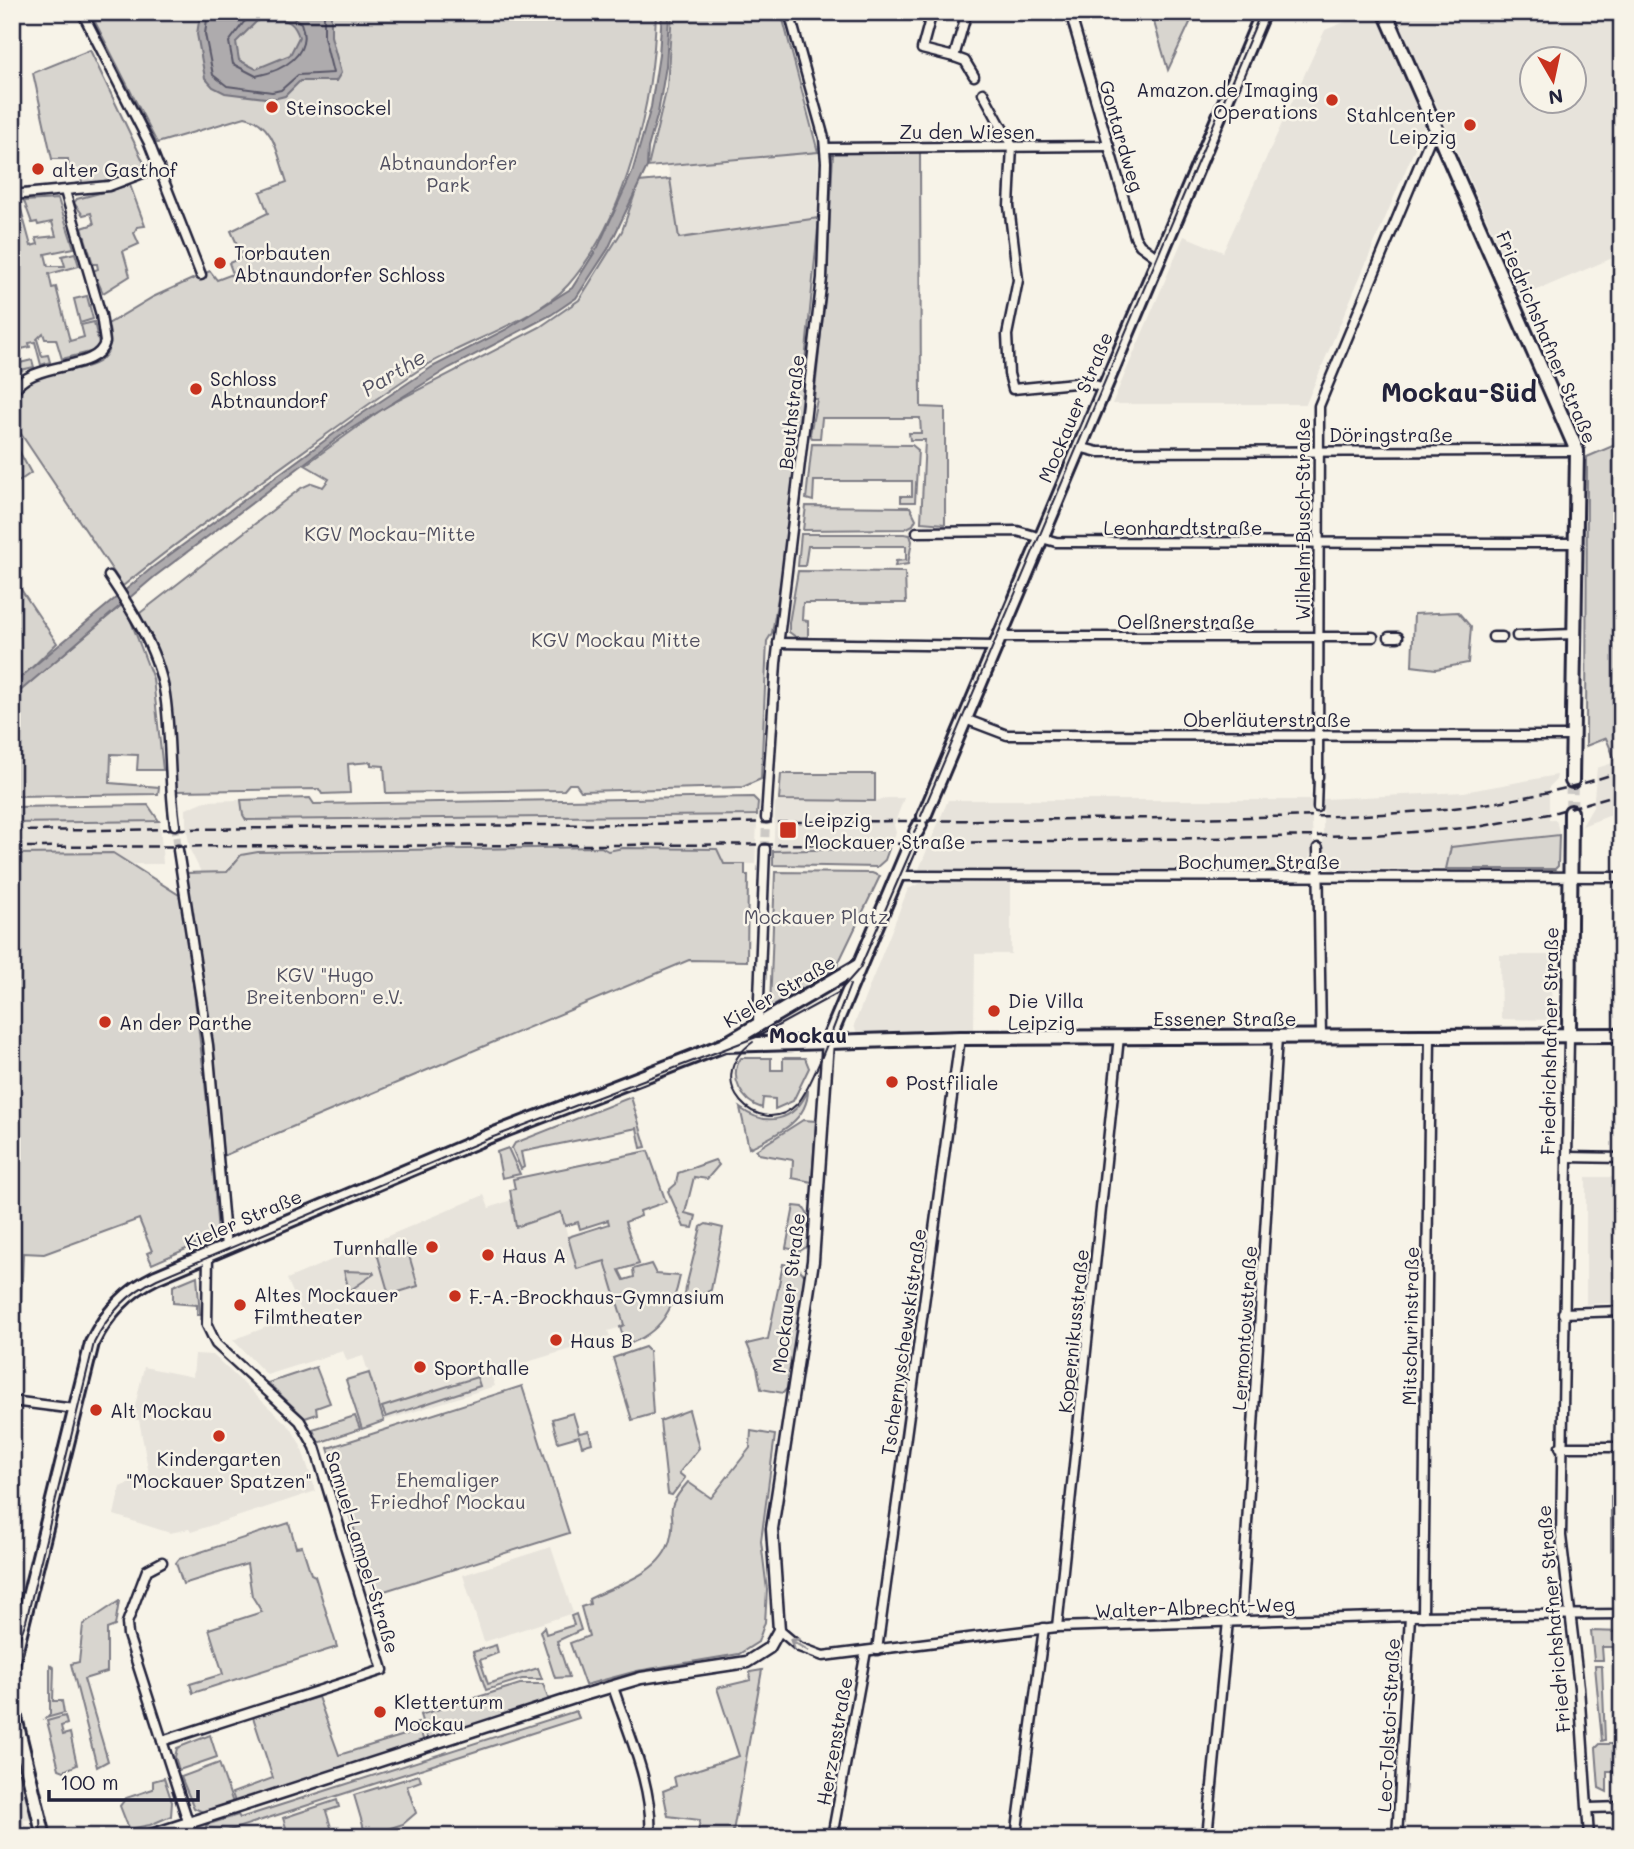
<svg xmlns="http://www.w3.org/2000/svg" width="1634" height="1849" viewBox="0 0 1634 1849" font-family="Mali,sans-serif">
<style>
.built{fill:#e7e3db;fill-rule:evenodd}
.green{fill:#d8d5cf;stroke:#7d7c85;stroke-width:2}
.water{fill:#aeabad;stroke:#76747f;stroke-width:2;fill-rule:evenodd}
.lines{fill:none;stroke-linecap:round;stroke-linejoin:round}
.shore{stroke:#5a5969;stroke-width:2}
.minor-tunnel{stroke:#ccc9c5;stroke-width:8;stroke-dasharray:8 4;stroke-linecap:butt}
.secondary-tunnel{stroke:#ccc9c5;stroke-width:12;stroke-dasharray:12 6;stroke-linecap:butt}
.pedestrian-casing{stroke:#22223b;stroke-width:11}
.minor-casing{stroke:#22223b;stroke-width:13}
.tertiary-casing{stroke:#22223b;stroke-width:15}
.secondary-casing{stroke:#22223b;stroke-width:18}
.pedestrian{stroke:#f7f3e8;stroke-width:6}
.minor{stroke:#f7f3e8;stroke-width:8}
.tertiary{stroke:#f7f3e8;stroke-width:10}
.secondary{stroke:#f7f3e8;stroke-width:12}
.tram{stroke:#22223b;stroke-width:2}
.rail{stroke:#22223b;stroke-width:2.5;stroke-dasharray:10 5;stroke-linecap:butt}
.oneway{stroke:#97959a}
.poi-dot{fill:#c8321e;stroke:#f7f3e8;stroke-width:2.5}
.labels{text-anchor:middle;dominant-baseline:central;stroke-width:5;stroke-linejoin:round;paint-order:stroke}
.poi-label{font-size:19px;fill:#22223b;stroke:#f7f3e8;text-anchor:start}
.street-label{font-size:19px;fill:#22223b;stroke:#f7f3e8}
.park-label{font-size:19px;fill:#504f60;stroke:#f7f3e8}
.water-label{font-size:21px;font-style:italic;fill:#535263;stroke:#f7f3e8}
.neighbourhood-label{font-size:21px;font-weight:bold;fill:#22223b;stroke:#f7f3e8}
.district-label{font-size:26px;font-weight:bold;fill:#22223b;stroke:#f7f3e8}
</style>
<rect width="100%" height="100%" fill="#f7f3e8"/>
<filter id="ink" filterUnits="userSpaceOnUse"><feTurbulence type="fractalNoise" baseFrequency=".0143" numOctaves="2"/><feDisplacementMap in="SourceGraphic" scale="14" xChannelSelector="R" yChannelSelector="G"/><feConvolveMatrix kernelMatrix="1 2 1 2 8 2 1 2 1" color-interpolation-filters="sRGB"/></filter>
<g filter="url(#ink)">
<g class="built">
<path d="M1370,12H1622V254L1521,297L1435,101L1306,404H1112L1184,236L1223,252L1325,30ZM1532,60H1574V102H1532Z"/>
<polygon points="818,152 819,218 678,238 668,166"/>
<polygon points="1622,760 1622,811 1582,826 1593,807 1597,768"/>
<polygon points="1557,775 1556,780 1549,787 1549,819 1556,820 1559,831 1558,866 1555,869 1333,870 1327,864 1323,844 1323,799 1464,792"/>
<polygon points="753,797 758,802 755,864 201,872 190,850 186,823 186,809 205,801 310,798 314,804"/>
<polygon points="887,798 904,798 894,825 896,833 885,860 877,867 773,865 775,803 779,800 875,801"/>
<polygon points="948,800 1311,800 1313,844 1306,871 923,872 919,869"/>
<polygon points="148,805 160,823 163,864 12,865 12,807"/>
<polygon points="1011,882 1011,954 975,954 974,1033 857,1034 854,1025 908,889 921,883"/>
<polygon points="1500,955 1552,955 1551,1020 1501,1019"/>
<polygon points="1586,1177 1622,1177 1622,1303 1586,1304"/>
<polygon points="484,1195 489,1208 511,1200 516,1227 561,1212 577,1269 605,1261 625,1326 608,1331 610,1337 491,1373 495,1386 384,1421 363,1356 347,1361 343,1351 267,1375 233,1340 302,1313 287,1279"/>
<polygon points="195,1354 213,1355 291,1428 300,1444 316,1491 191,1532 189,1529 170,1533 114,1515 120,1487 149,1474 139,1420 132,1419 144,1367 193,1377"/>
<polygon points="551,1547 573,1613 484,1642 463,1575"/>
<polygon points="12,1705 40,1819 24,1820 27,1837 12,1837"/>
</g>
<g class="green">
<path d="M90,12H656C654,99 627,218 568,285C537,320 463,342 422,368C367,404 315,443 262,481C215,516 167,549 123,586L13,422C18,412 16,394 25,386C52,360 124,384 108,324L153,297L210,271L217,280L233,274L229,263L243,257L231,231L268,213L260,192L287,182C278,157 275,123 245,117L157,143Z"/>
<polygon points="672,12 781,12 818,152 648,167 667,87"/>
<polygon points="1151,12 1195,12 1168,70"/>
<polygon points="90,50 145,165 109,180 82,184 81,171 69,172 68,159 52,159 33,73"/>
<polygon points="920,152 921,407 945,408 945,524 921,522 925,440 910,440 909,433 921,433 920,418 822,418 820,438 812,438 810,434 817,399 814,399 827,277 833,153"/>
<polygon points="670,179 679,238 819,218 789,525 786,528 788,539 772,633 767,641 761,779 743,787 581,791 576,784 569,784 564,790 386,793 384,766 371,765 371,762 348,764 350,793 322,794 319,789 175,791 168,690 140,613 301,488 312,483 323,487 329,479 305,465 385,407 540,327 579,300 622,231 639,182"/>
<polygon points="130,185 145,226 137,227 134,233 139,244 123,251 130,276 103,293 93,271 98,269 97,264 93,264 82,228 94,224 91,213 83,215 74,203 77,199"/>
<polygon points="58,199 74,248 45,254 48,266 65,266 62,256 75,253 79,266 49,274 52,288 56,287 70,341 84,337 81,325 94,322 99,344 94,351 62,359 56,339 45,339 43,333 37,339 42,356 48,355 50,362 41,365 35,342 29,343 30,347 17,350 20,363 32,360 34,367 16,371 12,363 12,226 14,230 20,229 18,208 12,208 12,202 19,202 31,246 38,244 36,238 56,236 52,222 38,225 37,222 32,223 24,201"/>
<polygon points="87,296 93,319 80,323 74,299"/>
<polygon points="12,438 31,473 12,486"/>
<polygon points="1622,442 1622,760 1616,762 1606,738 1586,746 1587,457"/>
<polygon points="812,444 912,445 918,450 915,502 901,502 901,496 912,496 912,481 814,481 813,501 806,499"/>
<polygon points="806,506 910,507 916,519 913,525 905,529 803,530"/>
<polygon points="801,534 904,534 910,535 912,541 908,564 895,566 896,561 906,560 906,546 808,546 805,566 798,566"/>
<polygon points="798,571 905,572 906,603 803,603 802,620 808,621 808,637 796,637 789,632 789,623"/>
<polygon points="12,576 57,643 12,687"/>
<polygon points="124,603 153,679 163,770 137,770 138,755 111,754 110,783 159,787 158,794 12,796 12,697"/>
<polygon points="1458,612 1471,627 1468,663 1436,669 1412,666 1414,614"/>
<polygon points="781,774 875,774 875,801 779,800"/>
<polygon points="753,797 758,802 757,815 246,820 243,815 241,800 310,798 314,804"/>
<polygon points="148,805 159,821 12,823 12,807"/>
<polygon points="1559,835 1558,866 1555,869 1446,869 1451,847"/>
<polygon points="601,847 608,851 623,848 717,849 724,864 745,864 745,875 748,875 747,961 689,960 223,1156 213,1044 185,873 227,872 241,855 258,852"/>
<polygon points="851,849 858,852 889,849 885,860 877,867 773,865 773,851"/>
<polygon points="113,853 179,895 185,915 210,1126 218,1235 152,1264 147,1253 152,1251 139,1219 44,1254 23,1253 20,1331 12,1330 12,854"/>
<polygon points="775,872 872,873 880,876 836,968 770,1008"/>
<path d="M741,1058H771V1070H783V1058H805L809,1068L793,1101L775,1109V1099L763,1098L762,1108C742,1102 728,1077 741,1058Z"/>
<path d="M808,1090C808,1122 775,1135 749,1148L740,1108C767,1128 795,1121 808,1090Z"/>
<polygon points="631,1097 646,1147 641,1148 637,1128 521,1152 524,1167 521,1169 512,1148 515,1143"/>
<polygon points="803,1120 816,1121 812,1182 792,1178 793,1160 759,1154 756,1150"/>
<polygon points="508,1148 520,1174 502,1178 497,1152"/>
<path d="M648,1151L666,1202L640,1211L641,1216L625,1222L639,1264L619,1270L624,1280L634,1277L633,1269L651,1264L656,1274L680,1276C673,1310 661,1333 626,1345L620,1327L624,1325L605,1261L577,1269L568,1237L609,1224L608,1220L580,1229L578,1222L565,1226L561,1212L516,1227L510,1190L515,1189L513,1179Z"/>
<polygon points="715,1160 719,1165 707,1179 694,1177 685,1213 696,1216 693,1228 684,1227 668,1191 676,1184 678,1173"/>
<polygon points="794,1206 803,1207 810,1218 808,1246 800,1251 786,1248"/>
<polygon points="706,1224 723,1228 711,1290 692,1300 685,1295 686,1287 701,1227"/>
<polygon points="406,1245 418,1286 389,1295 377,1253"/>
<polygon points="783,1264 797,1266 806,1277 791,1384 783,1393 761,1389 757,1368 747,1344 768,1339"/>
<polygon points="344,1271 373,1272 374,1274 349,1291"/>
<polygon points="197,1276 200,1315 197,1315 197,1305 173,1303 173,1286"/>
<polygon points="645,1347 649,1351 653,1414 632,1420 613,1358"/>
<polygon points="316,1367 330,1403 316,1408 317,1414 305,1418 268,1383"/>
<polygon points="369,1373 384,1421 362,1429 346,1380"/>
<polygon points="477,1377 480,1386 386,1417 382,1407"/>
<polygon points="522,1386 569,1533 375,1594 328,1448"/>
<polygon points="689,1410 699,1448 679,1473 685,1478 672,1495 668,1494 660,1421"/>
<polygon points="573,1413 579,1433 589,1431 592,1443 582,1446 579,1436 558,1442 552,1419"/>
<polygon points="355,1416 360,1429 318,1443 313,1429"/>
<path d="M751,1431L775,1435L761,1541L767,1590L765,1622L758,1642L739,1654L637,1671L585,1685L570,1643L589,1636L581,1607L590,1604L589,1599C616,1585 661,1574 670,1540C679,1508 659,1516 688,1482L711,1498L750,1448Z"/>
<polygon points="1611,1496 1622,1497 1622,1542 1611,1550"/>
<polygon points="289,1523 296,1547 302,1546 311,1574 315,1576 337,1647 193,1693 190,1684 223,1674 209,1629 262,1612 252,1596 247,1564 183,1584 176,1563 179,1559"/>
<polygon points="119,1601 115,1626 107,1629 107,1672 84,1679 108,1761 97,1767 71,1664 79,1662 83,1625"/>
<polygon points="576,1614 581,1630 557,1641 569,1677 555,1678 540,1631 544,1627 546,1634 574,1625 571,1616"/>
<polygon points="1591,1631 1622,1632 1622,1647 1602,1647 1603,1660 1594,1660"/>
<polygon points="496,1645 498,1653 480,1660 488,1684 538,1668 542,1679 522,1679 486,1690 473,1652"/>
<polygon points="50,1665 54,1668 53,1701 62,1701 64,1713 46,1718 50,1714"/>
<polygon points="1595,1666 1602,1666 1605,1740 1602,1741"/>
<polygon points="762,1670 732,1837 697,1837 700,1820 668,1816 663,1791 676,1786 674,1777 739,1756 717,1688 751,1680 750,1672"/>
<polygon points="520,1684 543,1684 549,1701 428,1740 420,1715"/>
<polygon points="318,1697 339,1755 411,1733 409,1726 418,1723 424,1742 235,1802 232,1793 273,1778 253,1717"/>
<polygon points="576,1711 579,1718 209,1837 206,1826 209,1824 238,1815 240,1818"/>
<polygon points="65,1716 67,1724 61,1726 63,1735 70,1733 77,1765 64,1771 59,1769 47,1721"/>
<polygon points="210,1735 217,1757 179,1770 175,1757 177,1748"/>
<polygon points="1600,1744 1622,1744 1622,1771 1607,1771 1607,1792 1599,1788 1596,1748"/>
<polygon points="219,1763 233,1803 203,1812 194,1808 181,1777"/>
<polygon points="419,1775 421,1781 407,1786 416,1813 403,1824 366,1836 354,1795"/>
<polygon points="164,1778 172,1802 171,1816 150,1825 129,1829 120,1806 126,1798 153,1789 153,1781"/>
<polygon points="337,1800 339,1807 326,1811 334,1837 289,1837 283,1818"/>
</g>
<g class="water">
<path d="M204,12H331V36L341,73L336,81H300L285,96L273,99L225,93L213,87L205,78L197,34L200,15ZM273,17C288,20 294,22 299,37L290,55L256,69L239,60L236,42L258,20Z"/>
<polygon points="662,12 668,12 669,17 666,66 658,113 648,148 647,167 608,249 576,298 551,315 449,368 346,432 154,577 12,698 12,689 22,676 153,567 354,419 432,367 507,329 572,288 598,247 632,173 651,107 659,55"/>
</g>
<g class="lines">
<g class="shore">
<polyline points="208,12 205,34 213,75 227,86 272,92 281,90 298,75 333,73 324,37 324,12"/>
<path d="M260,12L244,22L229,42L233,64L256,76C282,71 313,55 301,23L285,12"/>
</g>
<g class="minor-tunnel">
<polyline points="175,825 178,850"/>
<polyline points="765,849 766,818"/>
</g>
<polyline class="secondary-tunnel" points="1571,812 1572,781"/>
<g class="pedestrian-casing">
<polyline id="pedestrian" points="1317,808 1318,777"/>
</g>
<g class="minor-casing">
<g id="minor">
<polyline points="82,12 149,143 201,275"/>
<polyline points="932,12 922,49 954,57 967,12"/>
<polyline points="1070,12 1135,237 1140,245 1159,259"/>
<polyline points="954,57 965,61 974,76"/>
<polyline points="983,93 1012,146 1009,206 1018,280 1007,335 1009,374 1013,389 1085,382 1104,388"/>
<polyline points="825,148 1109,146"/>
<polyline points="12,195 109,186 159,167"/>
<path d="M12,393C31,358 97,374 105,342L101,315L65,191"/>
<polyline points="1079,447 1098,452 1577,451"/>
<polyline points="917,532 1017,531 1056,542 1575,543"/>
<path d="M109,576C134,613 161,655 166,702C171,743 169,784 175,825"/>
<polyline points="1517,636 1574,634"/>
<polyline points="999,637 1373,637"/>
<polyline points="1389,637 1398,637"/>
<polyline points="1493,637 1502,637"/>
<polyline points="778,643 995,646"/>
<polyline points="965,719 1007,735 1572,736"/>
<polyline points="1318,777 1319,406 1435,127"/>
<polyline points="766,818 776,663 822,278 826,162 824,138 789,12"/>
<polyline points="1318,848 1321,1037"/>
<polyline points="178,850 208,1045 226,1247"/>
<polyline points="897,876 1622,877"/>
<polyline points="758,1023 765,849"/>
<polyline points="1569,1035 1561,1536 1579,1687 1589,1837"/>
<polyline points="1567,1157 1622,1158"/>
<polyline points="1563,1313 1622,1311"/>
<polyline points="12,1401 75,1409"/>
<polyline points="1560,1447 1622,1447"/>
<polyline points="162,1562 147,1570 127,1623 128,1635 193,1837"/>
<polyline points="1423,1616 1430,1036"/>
<polyline points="1241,1621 1277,1037"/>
<polyline points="1057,1627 1119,1037"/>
<polyline points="779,1630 799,1647 823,1656 1057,1627 1410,1616 1622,1614"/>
<polyline points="877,1650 960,1038"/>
<path d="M613,1687C628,1733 654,1787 650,1837"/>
<polyline points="162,1741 383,1670 315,1447 300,1421 216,1344 207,1325 208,1255"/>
<polyline points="1589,1808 1622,1807"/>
<polyline points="832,1837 866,1651"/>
<polyline points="1016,1837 1044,1628"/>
<polyline points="1207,1837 1228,1621"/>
<polyline points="1397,1837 1410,1616"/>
</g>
</g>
<g class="tertiary-casing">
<polyline id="tertiary" points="145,1837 580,1696 641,1678 747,1662 769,1648 779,1630 772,1529 813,1261 828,1041"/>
</g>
<g class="secondary-casing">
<g id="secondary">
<polyline points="1385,12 1577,451 1572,781"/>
<polyline points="924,816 1263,12"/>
<polyline points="916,832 920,825"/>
<polyline points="1569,1035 1571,812"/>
<polyline points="828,1041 909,848"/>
<polyline points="725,1045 960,1038 1622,1035"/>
<path d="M12,1665L92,1343C106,1314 127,1291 156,1277L487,1137L724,1045L860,965"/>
<polyline points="12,1705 44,1837"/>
</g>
</g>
<use href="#pedestrian" class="pedestrian"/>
<use href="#minor" class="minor"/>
<use href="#tertiary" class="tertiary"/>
<use href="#secondary" class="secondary"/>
<g class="tram">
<polyline points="921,816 1261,12"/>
<polyline points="914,832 918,825"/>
<path d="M753,1042C698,1080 760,1142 797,1104C813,1087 840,1010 850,985"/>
<path d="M16,1648L26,1621L94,1343C108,1314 128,1293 157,1279L488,1139L759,1036L838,993L860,968L912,848"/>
<polyline points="40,1819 41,1837"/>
</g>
<g class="rail">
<path d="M12,831L1343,816C1438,812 1531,803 1622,771"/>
<polyline points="12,847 890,844 1373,835 1477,827 1549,814 1622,793"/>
</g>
</g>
<defs><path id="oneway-shaft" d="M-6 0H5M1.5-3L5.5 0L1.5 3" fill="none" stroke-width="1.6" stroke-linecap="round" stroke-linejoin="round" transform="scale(1.75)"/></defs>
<use class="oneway" href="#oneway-shaft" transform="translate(799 1645) rotate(-149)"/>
</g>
<g class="poi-dot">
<circle cx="1332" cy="100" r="7"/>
<circle cx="272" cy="107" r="7"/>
<circle cx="1470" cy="125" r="7"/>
<circle cx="38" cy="169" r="7"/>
<circle cx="220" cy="263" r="7"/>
<circle cx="196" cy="389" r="7"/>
<rect x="779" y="821" width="18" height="18" rx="3.5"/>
<circle cx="994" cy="1011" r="7"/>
<circle cx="105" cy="1022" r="7"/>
<circle cx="892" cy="1082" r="7"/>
<circle cx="432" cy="1247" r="7"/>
<circle cx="488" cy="1255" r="7"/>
<circle cx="455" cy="1296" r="7"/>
<circle cx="240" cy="1305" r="7"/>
<circle cx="556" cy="1340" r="7"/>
<circle cx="420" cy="1367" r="7"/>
<circle cx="96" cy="1410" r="7"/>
<circle cx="219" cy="1436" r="7"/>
<circle cx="380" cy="1712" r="7"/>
</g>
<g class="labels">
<g class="poi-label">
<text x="1318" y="89" text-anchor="end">Amazon.de Imaging<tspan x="1318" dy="22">Operations</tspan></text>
<text x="286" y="107">Steinsockel</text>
<text x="1456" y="114" text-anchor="end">Stahlcenter<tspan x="1456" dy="22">Leipzig</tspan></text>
<text x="52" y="169">alter Gasthof</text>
<text x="234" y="252">Torbauten<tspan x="234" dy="22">Abtnaundorfer Schloss</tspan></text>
<text x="210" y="378">Schloss<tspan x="210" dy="22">Abtnaundorf</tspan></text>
<text x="804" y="819">Leipzig<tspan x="804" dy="22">Mockauer Straße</tspan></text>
<text x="1008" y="1000">Die Villa<tspan x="1008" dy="22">Leipzig</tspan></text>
<text x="119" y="1022">An der Parthe</text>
<text x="906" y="1082">Postfiliale</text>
<text x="418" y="1247" text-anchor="end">Turnhalle</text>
<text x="502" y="1255">Haus A</text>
<text x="254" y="1294">Altes Mockauer<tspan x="254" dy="22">Filmtheater</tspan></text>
<text x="469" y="1296">F.-A.-Brockhaus-Gymnasium</text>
<text x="570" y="1340">Haus B</text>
<text x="434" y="1367">Sporthalle</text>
<text x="110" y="1410">Alt Mockau</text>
<text x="219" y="1458" text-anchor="middle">Kindergarten<tspan x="219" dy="22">"Mockauer Spatzen"</tspan></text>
<text x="394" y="1701">Kletterturm<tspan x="394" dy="22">Mockau</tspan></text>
</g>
<g class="street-label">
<text x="967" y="131">Zu den Wiesen</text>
<text transform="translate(1122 136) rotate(74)">Gontardweg</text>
<text transform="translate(1547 337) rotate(67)">Friedrichshafner Straße</text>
<text transform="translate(1075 407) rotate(-67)">Mockauer Straße</text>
<text transform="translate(791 412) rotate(-84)">Beuthstraße</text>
<text x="1391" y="434">Döringstraße</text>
<text transform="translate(1302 519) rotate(-90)">Wilhelm-Busch-Straße</text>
<text x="1183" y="527">Leonhardtstraße</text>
<text x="1186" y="621">Oelßnerstraße</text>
<text x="1267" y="719">Oberläuterstraße</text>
<text x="1259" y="861">Bochumer Straße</text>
<text transform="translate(779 991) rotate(-30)">Kieler Straße</text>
<text x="1225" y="1018">Essener Straße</text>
<text transform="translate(1549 1041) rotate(-89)">Friedrichshafner Straße</text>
<text transform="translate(243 1219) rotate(-23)">Kieler Straße</text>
<text transform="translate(788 1293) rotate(-83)">Mockauer Straße</text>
<text transform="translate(1410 1326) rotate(-89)">Mitschurinstraße</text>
<text transform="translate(1244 1328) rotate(-86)">Lermontowstraße</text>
<text transform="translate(1073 1331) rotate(-84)">Kopernikusstraße</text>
<text transform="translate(903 1342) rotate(-82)">Tschernyschewskistraße</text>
<text transform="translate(363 1552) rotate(73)">Samuel-Lampel-Straße</text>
<text transform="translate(1195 1607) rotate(-2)">Walter-Albrecht-Weg</text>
<text transform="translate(1553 1619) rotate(-95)">Friedrichshafner Straße</text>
<text transform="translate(1388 1725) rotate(-87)">Leo-Tolstoi-Straße</text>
<text transform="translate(834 1741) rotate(-80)">Herzenstraße</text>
</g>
<g class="park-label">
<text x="448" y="162">Abtnaundorfer<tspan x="448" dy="22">Park</tspan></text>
<text x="390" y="533">KGV Mockau-Mitte</text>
<text x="616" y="639">KGV Mockau Mitte</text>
<text x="816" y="916">Mockauer Platz</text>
<text x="325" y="974">KGV "Hugo<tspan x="325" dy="22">Breitenborn" e.V.</tspan></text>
<text x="448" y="1479">Ehemaliger<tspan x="448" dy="22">Friedhof Mockau</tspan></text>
</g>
<g class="water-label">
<text transform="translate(393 372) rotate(-31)">Parthe</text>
</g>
<g class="neighbourhood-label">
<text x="808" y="1034">Mockau</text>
</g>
<g class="district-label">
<text x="1459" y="392">Mockau-Süd</text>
</g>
</g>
<rect width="1634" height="1849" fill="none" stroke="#f7f3e8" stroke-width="42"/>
<rect x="21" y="21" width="1592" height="1807" fill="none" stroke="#22223b" stroke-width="2.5" filter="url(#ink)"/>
<g transform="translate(1553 80) rotate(171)"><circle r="33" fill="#f7f3e8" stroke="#a29fa3" stroke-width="2"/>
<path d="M0-5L12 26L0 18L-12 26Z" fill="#c8321e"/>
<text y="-10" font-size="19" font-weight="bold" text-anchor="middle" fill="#22223b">N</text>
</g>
<path d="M49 1790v10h149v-10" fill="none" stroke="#22223b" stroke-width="3.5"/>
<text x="60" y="1790" font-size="21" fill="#22223b" stroke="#f7f3e8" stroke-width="5" paint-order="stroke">100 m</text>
</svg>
